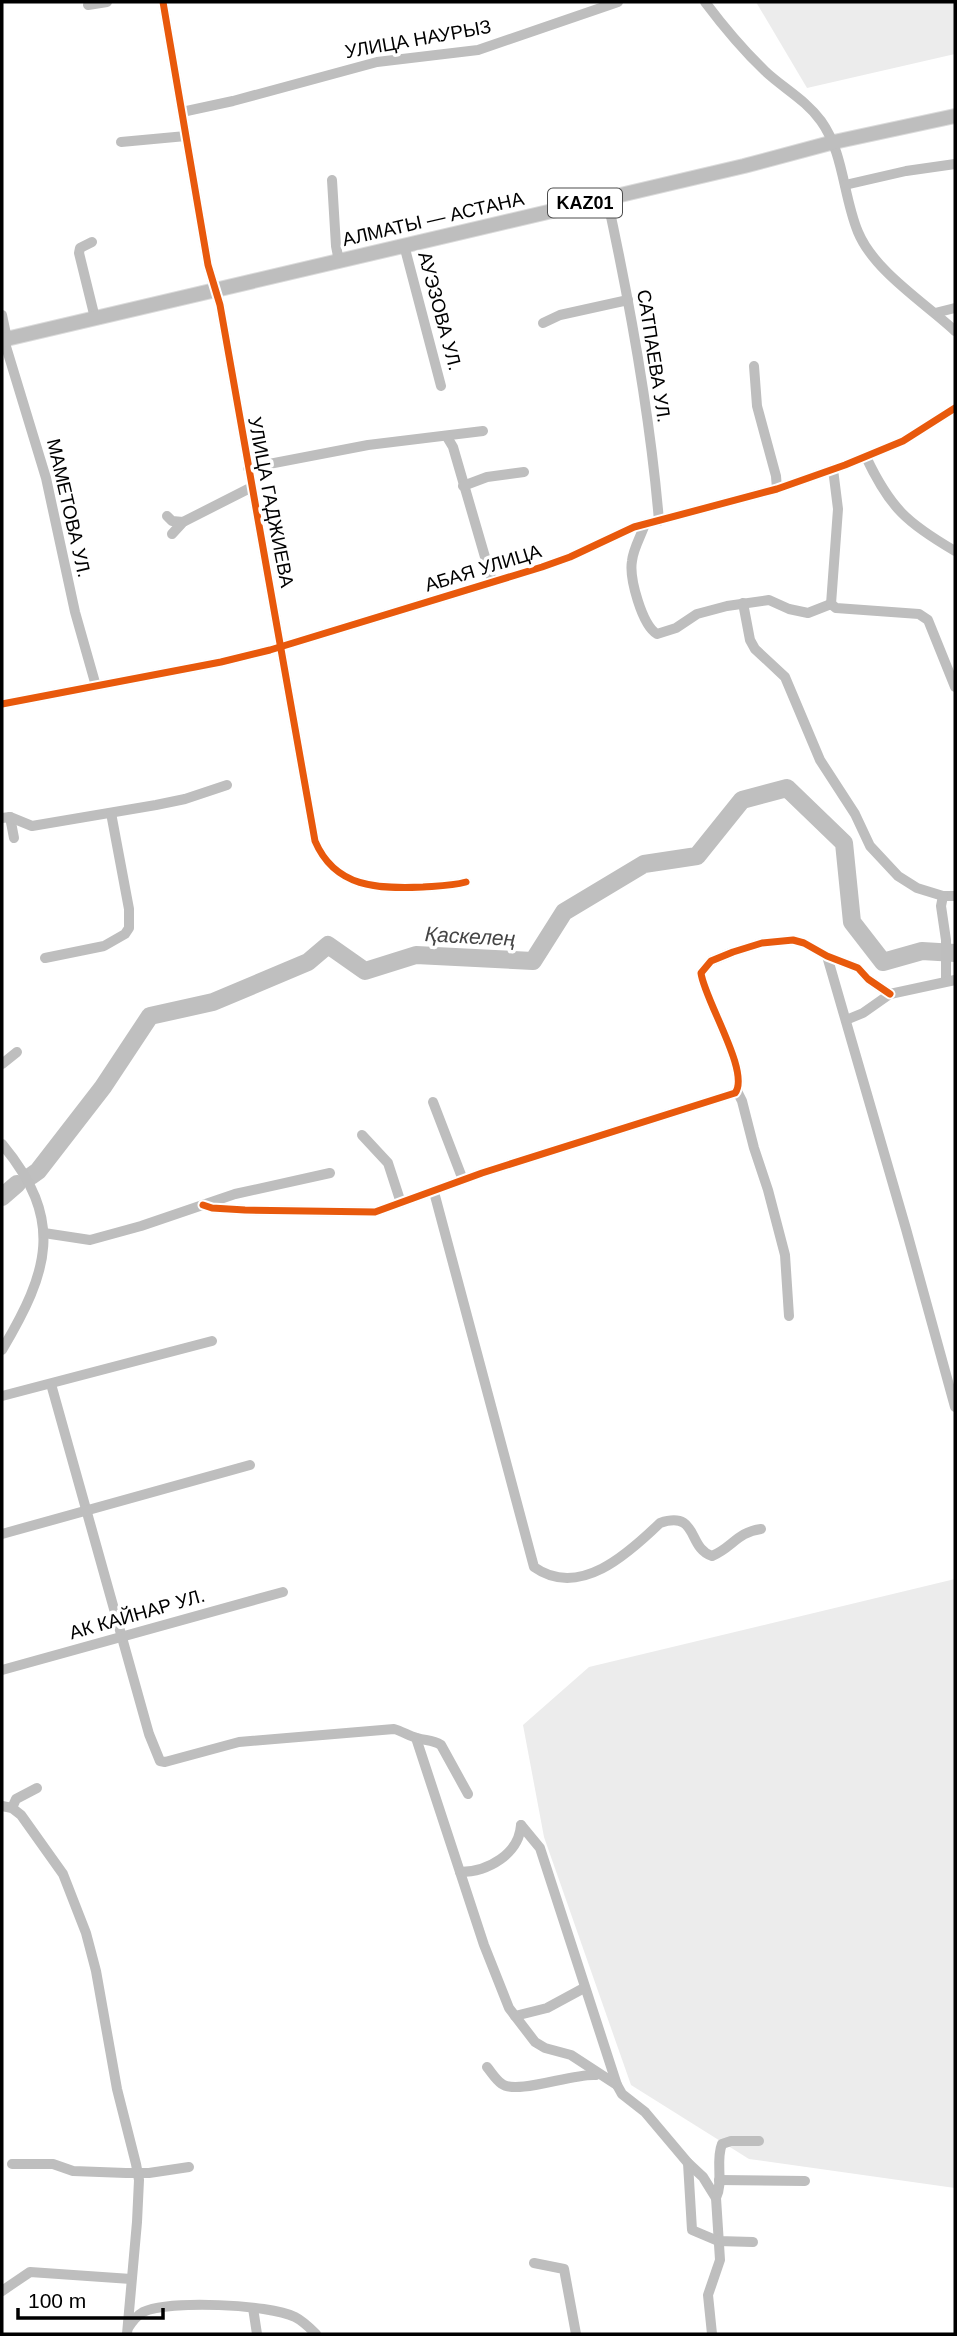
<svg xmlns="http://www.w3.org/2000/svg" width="957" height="2336" viewBox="0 0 957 2336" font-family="Arial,sans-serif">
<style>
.green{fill:#ececec}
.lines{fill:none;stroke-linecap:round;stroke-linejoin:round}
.river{stroke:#bfbfbf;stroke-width:18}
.highway-casing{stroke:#dbdbdb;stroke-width:16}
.minor{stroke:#bebebe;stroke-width:10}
.highway{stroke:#bebebe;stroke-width:14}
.cycleway-casing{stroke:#fff;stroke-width:11}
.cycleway{stroke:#e8590c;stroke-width:7}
.labels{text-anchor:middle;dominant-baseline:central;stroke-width:7;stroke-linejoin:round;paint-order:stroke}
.shield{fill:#fff;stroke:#4c4c4c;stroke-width:2}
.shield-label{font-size:18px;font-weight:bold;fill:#000}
.street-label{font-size:19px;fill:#000;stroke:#fff}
.water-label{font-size:21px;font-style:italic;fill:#444;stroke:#fff}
</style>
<rect width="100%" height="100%" fill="#fff"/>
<g class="green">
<polygon points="756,2 955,2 955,54 807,88"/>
<polygon points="955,1579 955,2188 749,2159 631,2085 544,1837 523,1725 589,1667"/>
</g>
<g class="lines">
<g class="river">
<polyline points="31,1176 38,1171 103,1087 150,1016 213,1002 308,962 328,945 365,971 416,955 533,961 564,912 644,864 697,856 742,800 787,788 844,843 852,922 883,962 922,951 955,953"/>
<polyline points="2,1197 17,1184"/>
</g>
<g class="highway-casing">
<polyline id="highway" points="2,340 744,166 834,142 955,116"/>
</g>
<g class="minor">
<path d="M163,2L208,265L220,305L315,841C335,888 378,889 423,887C437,886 452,886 466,882"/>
<path d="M705,2C723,26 743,50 765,71C783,88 806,100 821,121C844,153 843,196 858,232C874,271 925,303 955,331"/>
<polyline points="88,5 107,2"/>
<polyline points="182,112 233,101 377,62 478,50 618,2"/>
<polyline points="121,142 186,136"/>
<polyline points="332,180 336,246 339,261"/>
<polyline points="845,185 906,171 955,164"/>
<path d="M607,198C630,304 650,413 659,521"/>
<polyline points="92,242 80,248 79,253 95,318"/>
<polyline points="404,245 441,386"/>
<polyline points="935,313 955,308"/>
<polyline points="2,315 7,339"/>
<polyline points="543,323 560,315 628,300"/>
<polyline points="4,340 46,478 75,612 96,686"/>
<polyline points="754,366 757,406 776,476 777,489"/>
<polyline points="447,437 453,447 492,581"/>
<path d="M866,457C890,508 907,523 955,551"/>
<polyline points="248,468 368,445 483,431"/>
<polyline points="463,486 487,477 524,472"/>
<polyline points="167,516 172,521 183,522"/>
<path d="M645,524C641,536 633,549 632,561C629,578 642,625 657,634L676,628L697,614L727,606L769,600L789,609L808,613L831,604"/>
<polyline points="172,534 183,522 252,487"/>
<polyline points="743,603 750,640 755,649 785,677 820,760 855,814 870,846 898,876 917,888 943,896 955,896"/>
<polyline points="831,604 836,608 919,614 928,620 955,687"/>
<polyline points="831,604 838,509 833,469"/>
<polyline points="2,704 221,662 270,650 542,567 570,557 634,527 777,489 845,465 903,441 955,408"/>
<polyline points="10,817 14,838"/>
<polyline points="2,818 10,817 32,826 156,805 185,799 227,785"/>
<polyline points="943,896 941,906 946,940 946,981"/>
<polyline points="827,956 906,1229 955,1407"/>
<polyline points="45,958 104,946 125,934 129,928 129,909 111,813"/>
<polyline points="846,1020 863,1013 890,994 955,980"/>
<polyline points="2,1064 17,1052"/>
<polyline points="737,1091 742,1101 754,1148 768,1190 785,1255 789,1316"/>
<polyline points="433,1102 463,1180"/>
<polyline points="362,1135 388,1163 401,1203"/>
<path d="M2,1144C65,1220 49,1271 2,1350"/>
<path d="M434,1192L534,1567C579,1599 628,1554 660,1523C699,1510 687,1548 712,1556C732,1548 737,1532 761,1529"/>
<path d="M203,1205L212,1208L245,1210L375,1212L482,1173L735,1093C751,1073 704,999 701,973L711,961L733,952L762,943L793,940L804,943L827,956L858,968L868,979L890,994"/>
<polyline points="44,1233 90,1240 141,1226 235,1194 330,1173"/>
<path d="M51,1384L149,1734L160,1761L165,1762L239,1742L394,1729C402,1731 409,1736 417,1738C426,1741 432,1739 441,1745L468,1794"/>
<polyline points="2,1396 212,1341"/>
<polyline points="2,1534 250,1465"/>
<polyline points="2,1670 283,1592"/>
<polyline points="416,1738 484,1945 509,2008 535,2042 545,2048 571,2055 617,2085"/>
<polyline points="2,1806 12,1808 21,1815 63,1874 86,1933 96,1971 117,2089 136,2164 139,2180 137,2222 127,2334"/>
<polyline points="12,1808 16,1799 37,1788"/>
<polyline points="521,1825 540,1848 617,2085 622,2094 645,2112 688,2163 703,2177 716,2198 720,2260 708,2295 712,2334"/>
<path d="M460,1872C488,1872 519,1854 521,1825"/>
<polyline points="515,2016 547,2008 584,1988"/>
<path d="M487,2067C492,2073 496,2080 502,2084C517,2095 573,2073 596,2075"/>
<polyline points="688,2163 692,2230 718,2241 753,2242"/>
<polyline points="12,2164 53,2164 73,2171 126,2173 149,2173 189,2167"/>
<polyline points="719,2180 805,2181"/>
<path d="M716,2198C724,2182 715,2161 722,2144L731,2141H759"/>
<polyline points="534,2263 564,2269 576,2334"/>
<polyline points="2,2291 30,2272 131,2279"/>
<polyline points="253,2308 257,2334"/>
<path d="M128,2328C132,2322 136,2316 143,2312C170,2300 268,2304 295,2317C303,2321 310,2328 316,2334"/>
</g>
<use href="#highway" class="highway"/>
<g class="cycleway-casing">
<g id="cycleway">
<path d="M163,2L208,265L220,305L315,841C335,888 378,889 423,887C437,886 452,886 466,882"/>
<polyline points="2,704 221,662 270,650 542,567 570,557 634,527 777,489 845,465 903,441 955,408"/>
<path d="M203,1205L212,1208L245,1210L375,1212L482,1173L735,1093C751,1073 704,999 701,973L711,961L733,952L762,943L793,940L804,943L827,956L858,968L868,979L890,994"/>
</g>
</g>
<use href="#cycleway" class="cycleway"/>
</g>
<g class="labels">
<rect class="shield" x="548" y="188.5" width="74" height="29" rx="5"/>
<g class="shield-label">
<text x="585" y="203">KАZ01</text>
</g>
<g class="street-label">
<text transform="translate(418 39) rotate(-10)">УЛИЦА НАУРЫЗ</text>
<text transform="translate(433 219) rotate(-13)">АЛМАТЫ — АСТАНА</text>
<text transform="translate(440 311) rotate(75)">АУЭЗОВА УЛ.</text>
<text transform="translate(654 356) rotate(81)">САТПАЕВА УЛ.</text>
<text transform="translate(271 502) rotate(79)">УЛИЦА ГАДЖИЕВА</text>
<text transform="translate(69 508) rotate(77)">МАМЕТОВА УЛ.</text>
<text transform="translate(483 568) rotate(-17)">АБАЯ УЛИЦА</text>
<text transform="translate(137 1614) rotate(-16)">АК КАЙНАР УЛ.</text>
</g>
<g class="water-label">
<text transform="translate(470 936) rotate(3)">Қаскелең</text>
</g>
</g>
<rect width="957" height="2336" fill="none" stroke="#000000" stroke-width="7"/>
<path d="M18 2308v10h145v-10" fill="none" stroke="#000000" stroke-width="3.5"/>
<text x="28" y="2308" font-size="21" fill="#000000" stroke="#ffffff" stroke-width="5" paint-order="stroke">100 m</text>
</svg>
